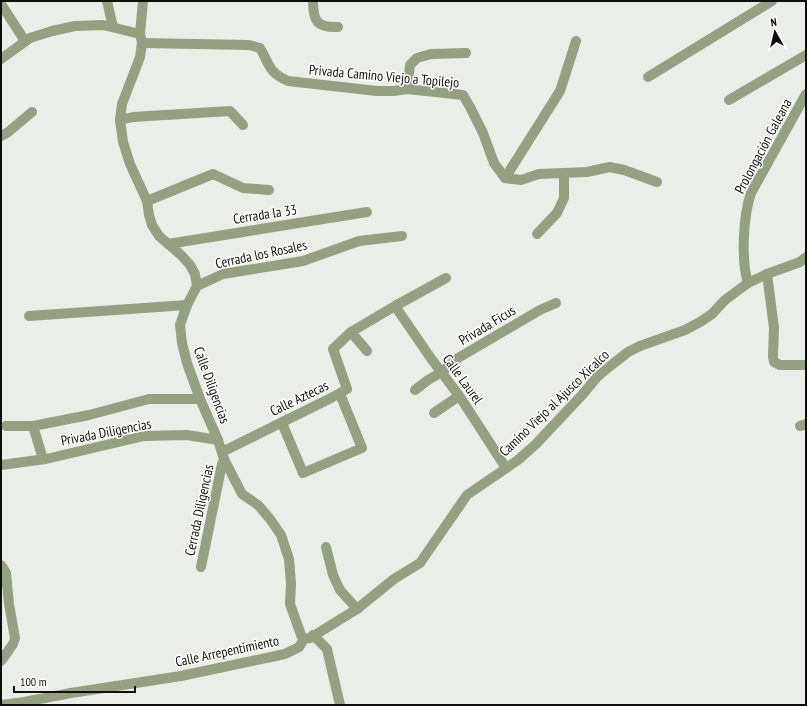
<svg xmlns="http://www.w3.org/2000/svg" width="807" height="706" viewBox="0 0 807 706" font-family="'PT Sans Narrow',sans-serif">
<style>
.lines{fill:none;stroke-linecap:round;stroke-linejoin:round}
.minor{stroke:#94a081;stroke-width:10}
.labels{text-anchor:middle;dominant-baseline:central;stroke-width:3;stroke-linejoin:round;paint-order:stroke}
.street-label{font-size:14px;fill:#0e0e0c;stroke:#fff}
</style>
<rect width="100%" height="100%" fill="#ebeee8"/>
<g class="lines">
<g class="minor">
<polyline points="107,1 113,27"/>
<polyline points="143,1 140,34 142,43 140,57 122,104 120,120 123,142 130,164 147,201 149,215 152,225 159,236 181,255 190,265 195,274 197,286 187,305 180,325 182,343 187,363 200,399 218,440 224,459 242,494 258,505 270,519 281,535 289,559 291,584 290,604 301,635 304,639"/>
<path d="M313,1C313,21 317,28 338,27"/>
<polyline points="1,4 25,41"/>
<path d="M142,43L249,45L260,48C270,65 268,72 288,81L377,91H394L407,89L463,95L470,107L483,133L494,163L505,178L521,180L539,174L587,172L610,167L624,170L657,182"/>
<polyline points="1,59 30,38 52,31 75,26 103,25 140,34"/>
<polyline points="648,77 772,1"/>
<polyline points="407,89 410,65 417,58 431,54 466,53"/>
<polyline points="729,100 806,55"/>
<polyline points="120,120 133,117 230,111 243,125"/>
<polyline points="1,136 7,133 32,112"/>
<polyline points="505,178 560,91 576,41"/>
<polyline points="147,201 213,174 243,188 269,190"/>
<polyline points="537,234 557,213 564,198 564,174"/>
<polyline points="168,244 367,212"/>
<polyline points="767,274 774,328 773,357 774,362 780,365 806,365"/>
<path d="M748,283C741,261 743,216 751,193L806,94"/>
<polyline points="197,286 223,274 303,261 359,241 402,236"/>
<polyline points="395,306 430,357 460,397 506,468"/>
<polyline points="29,316 187,305"/>
<polyline points="351,332 367,351"/>
<polyline points="415,390 428,380 442,372 458,358 540,310 556,303"/>
<polyline points="434,413 459,396"/>
<polyline points="282,423 303,473 362,448 340,394"/>
<polyline points="6,426 33,426 89,415 149,399 200,399"/>
<polyline points="33,426 43,459"/>
<polyline points="800,426 806,424"/>
<polyline points="222,452 331,398 347,389 333,349 351,332 395,306 446,278"/>
<polyline points="1,465 46,459 144,436 187,435 218,440"/>
<polyline points="326,547 333,575 340,590 357,609"/>
<polyline points="1,565 6,573 9,604 15,638 13,644 1,661"/>
<polyline points="201,567 222,464 224,459"/>
<polyline points="313,635 327,649 340,705"/>
<polyline points="1,705 24,702 71,693 181,676 285,654 299,647 304,639 310,638 357,609 394,579 420,563 467,495 518,460 536,444 583,394 597,377 609,367 628,352 640,346 685,330 700,322 712,314 725,300 748,283 767,274 800,262 806,257"/>
</g>
</g>
<g class="labels">
<g class="street-label">
<text transform="translate(384 76) rotate(5)">Privada Camino Viejo a Topilejo</text>
<text transform="translate(763 146) rotate(-62)">Prolongación Galeana</text>
<text transform="translate(265 214) rotate(-9)">Cerrada la 33</text>
<text transform="translate(261 254) rotate(-12)">Cerrada los Rosales</text>
<text transform="translate(487 325) rotate(-31)">Privada Ficus</text>
<text transform="translate(463 379) rotate(54)">Calle Laurel</text>
<text transform="translate(212 385) rotate(70)">Calle Diligencias</text>
<text transform="translate(299 398) rotate(-26)">Calle Aztecas</text>
<text transform="translate(554 403) rotate(-44)">Camino Viejo al Ajusco Xicalco</text>
<text transform="translate(106 432) rotate(-11)">Privada Diligencias</text>
<text transform="translate(199 510) rotate(-78)">Cerrada Diligencias</text>
<text transform="translate(227 651) rotate(-12)">Calle Arrepentimiento</text>
</g>
</g>
<rect width="807" height="706" fill="none" stroke="#0e0e0c" stroke-width="4"/>
<g transform="translate(775 32) rotate(352)" stroke="#ffffff" stroke-width="3" paint-order="stroke">
<path d="M0-3L7 15L0 10L-7 15Z" fill="#0e0e0c"/>
<text y="-6" font-size="11" font-weight="bold" text-anchor="middle" fill="#0e0e0c">N</text>
</g>
<path d="M14 686v6h121v-6" fill="none" stroke="#0e0e0c" stroke-width="2"/>
<text x="20" y="686" font-size="12" fill="#0e0e0c" stroke="#ffffff" stroke-width="3" paint-order="stroke">100 m</text>
</svg>
